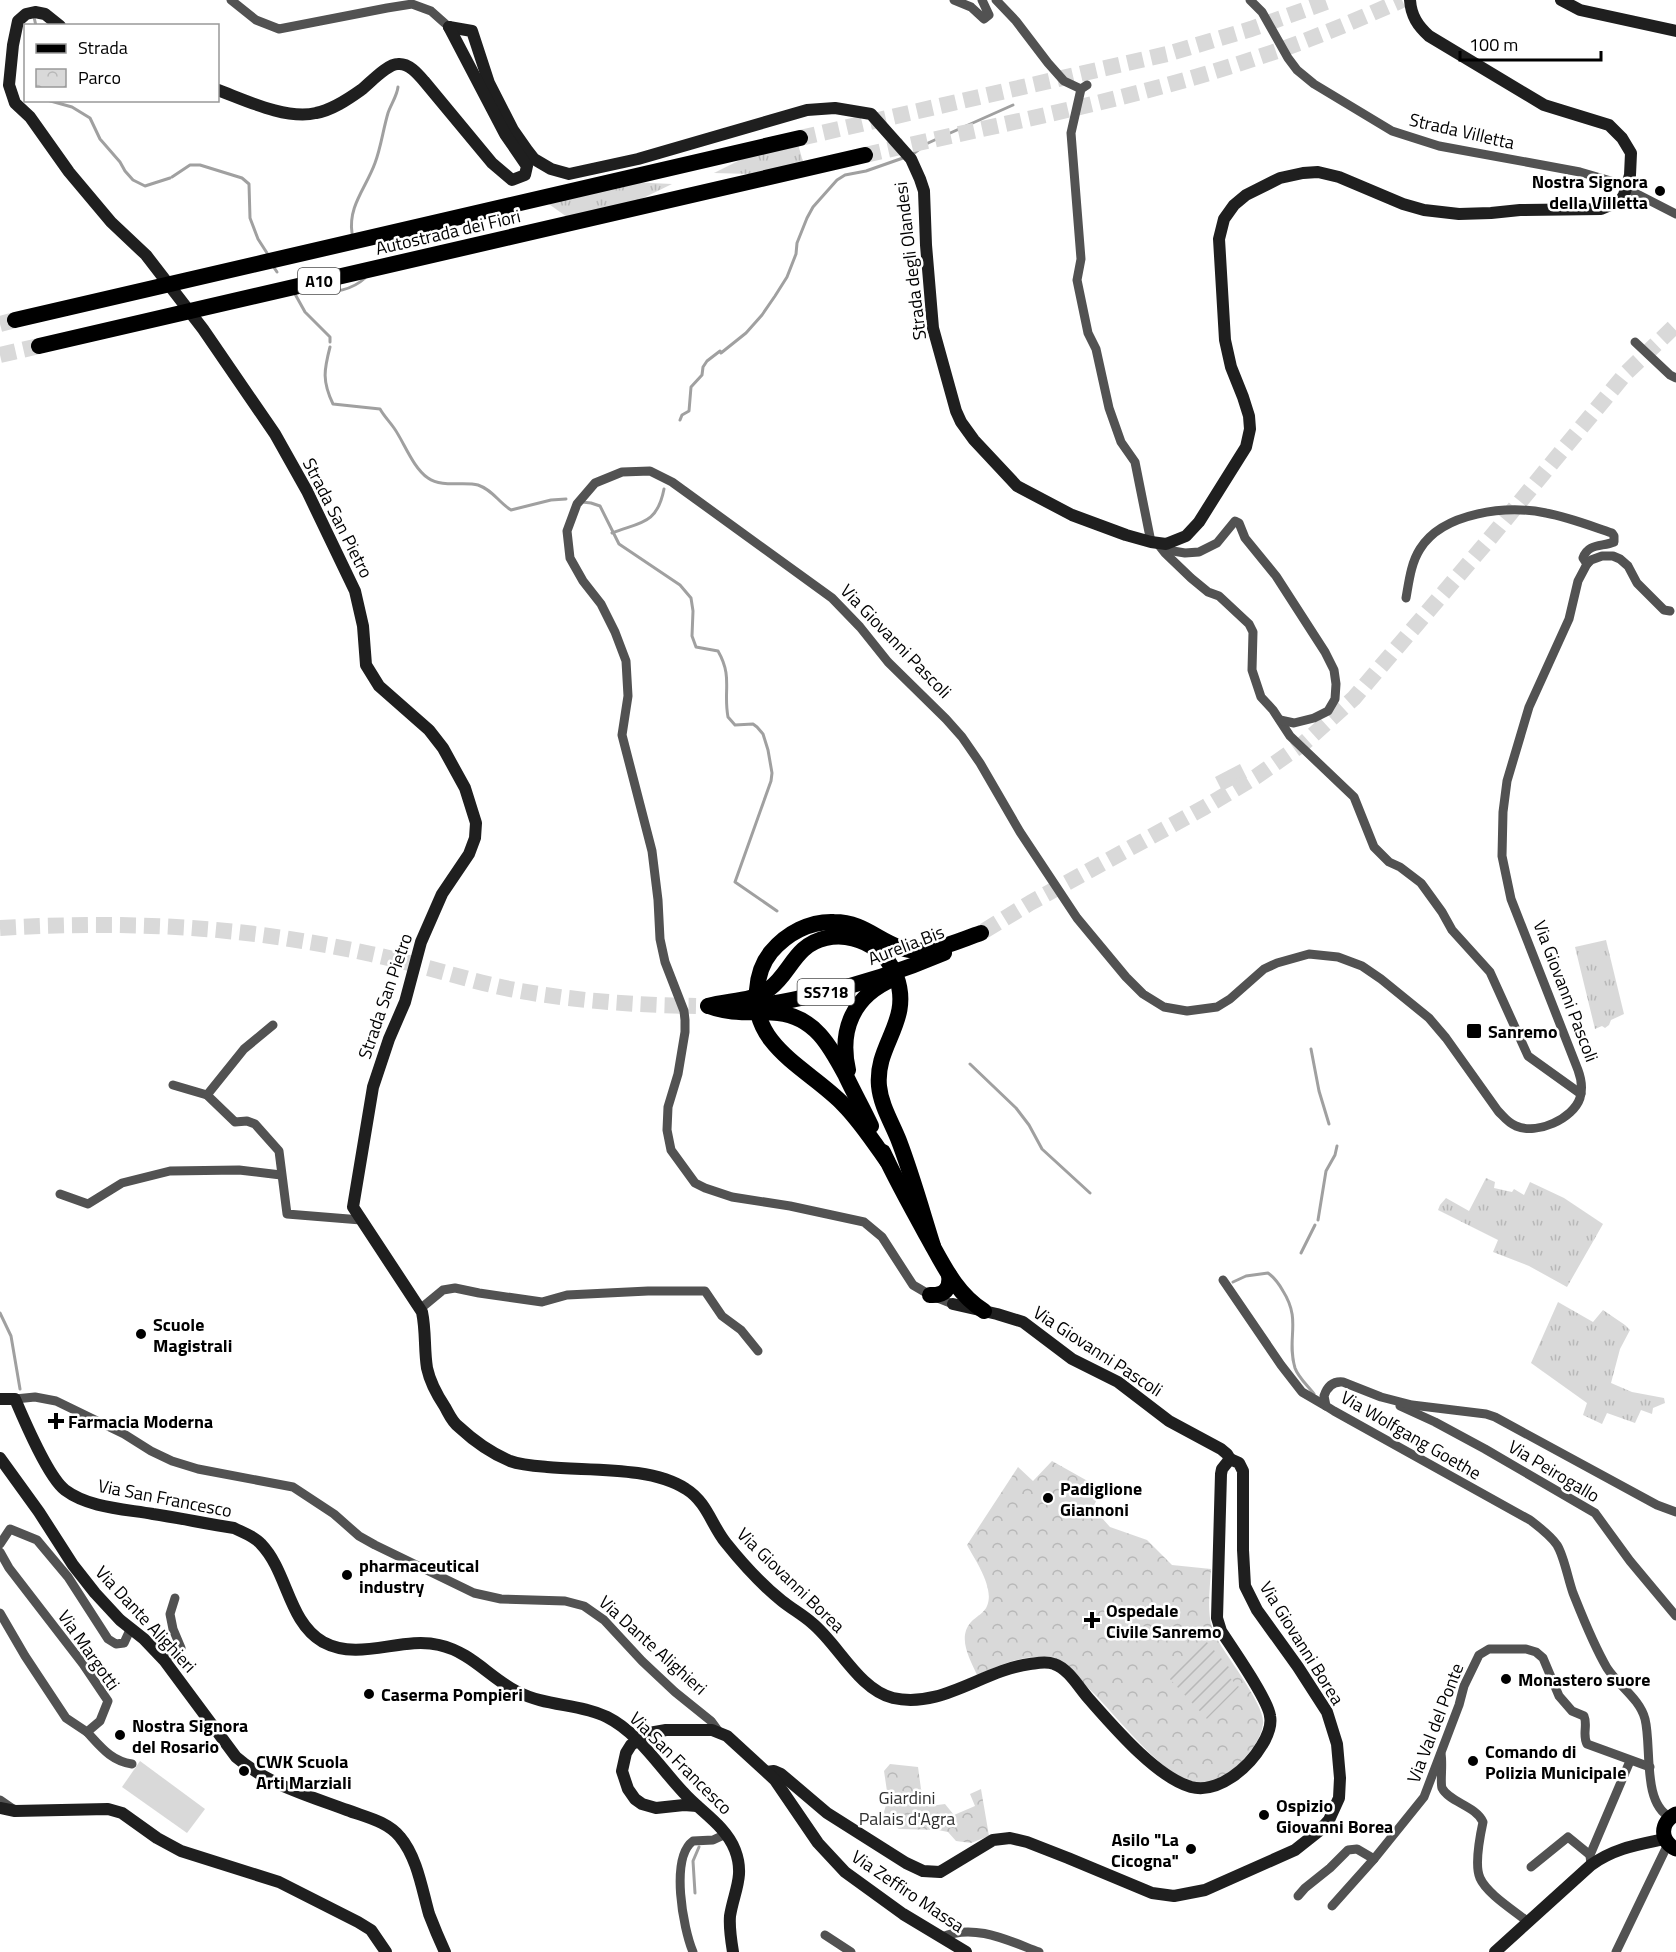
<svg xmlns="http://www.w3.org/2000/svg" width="1676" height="1952" viewBox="0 0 1676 1952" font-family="'Titillium Web',sans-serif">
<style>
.grass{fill:url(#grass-tufts)}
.park{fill:url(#park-crowns)}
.garden{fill:url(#garden-furrows)}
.pitch{fill:#d9d9d9}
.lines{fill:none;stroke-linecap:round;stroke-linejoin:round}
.stream{stroke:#a0a0a0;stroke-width:3}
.highway-tunnel{stroke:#d9d9d9;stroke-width:16;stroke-dasharray:16 8;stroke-linecap:butt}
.street{stroke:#525252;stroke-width:9}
.secondary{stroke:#1f1f1f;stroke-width:12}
.primary{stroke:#000;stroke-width:15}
.highway{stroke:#000;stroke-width:16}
.poi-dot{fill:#000;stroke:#fff;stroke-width:2}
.labels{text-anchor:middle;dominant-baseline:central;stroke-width:5;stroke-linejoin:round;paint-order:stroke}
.shield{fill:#fff;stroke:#4c4c4c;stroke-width:1.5}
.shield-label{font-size:16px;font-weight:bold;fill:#000}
.street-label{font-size:18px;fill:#000;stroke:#fff}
.poi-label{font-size:18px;font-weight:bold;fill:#000;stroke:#fff;text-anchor:start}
.park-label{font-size:18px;fill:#303030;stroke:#fff}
</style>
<defs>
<pattern id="grass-tufts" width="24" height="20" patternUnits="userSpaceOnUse" patternTransform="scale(1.5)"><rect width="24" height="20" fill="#d9d9d9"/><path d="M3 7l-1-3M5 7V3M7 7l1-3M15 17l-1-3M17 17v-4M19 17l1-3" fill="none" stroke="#b8b8b8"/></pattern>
<pattern id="park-crowns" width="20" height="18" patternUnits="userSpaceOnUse" patternTransform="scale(1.5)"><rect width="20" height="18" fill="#d9d9d9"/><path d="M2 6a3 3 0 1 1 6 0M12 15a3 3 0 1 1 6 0" fill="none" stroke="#b8b8b8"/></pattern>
<pattern id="garden-furrows" width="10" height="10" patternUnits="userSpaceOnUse" patternTransform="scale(1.5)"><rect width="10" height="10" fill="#d9d9d9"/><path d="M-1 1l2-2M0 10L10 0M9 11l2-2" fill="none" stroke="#b8b8b8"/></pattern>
</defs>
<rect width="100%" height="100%" fill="#fff"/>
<g class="grass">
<polygon points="798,144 803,162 751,174 714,173 746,157"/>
<polygon points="630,182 672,184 635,202 567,217 546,202"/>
<polygon points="1606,940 1624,1014 1611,1020 1609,1025 1605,1028 1602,1026 1595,1029 1575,947"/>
<polygon points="1486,1178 1495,1182 1494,1188 1512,1192 1514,1189 1524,1195 1530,1182 1564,1198 1603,1224 1567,1287 1529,1266 1493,1252 1498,1240 1438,1210 1440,1205 1446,1198 1469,1211"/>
<polygon points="1558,1302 1593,1322 1603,1310 1625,1325 1630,1330 1620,1349 1611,1383 1632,1392 1664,1398 1665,1403 1653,1408 1652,1414 1641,1410 1635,1423 1607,1413 1602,1424 1583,1415 1587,1403 1531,1363"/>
</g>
<g class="park">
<path d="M1052,1461L1093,1484L1100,1492L1093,1508L1110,1527L1147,1540L1172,1565L1211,1569C1210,1589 1206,1615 1214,1633C1223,1653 1266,1705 1263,1724C1261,1740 1248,1755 1237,1766C1227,1776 1211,1786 1197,1784C1162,1778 1112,1709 1085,1685C1075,1676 1054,1664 1042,1659C1027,1652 992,1669 977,1675C970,1659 957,1638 971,1622C976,1617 985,1612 987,1606C995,1588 975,1560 967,1545L1018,1467L1033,1481Z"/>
<polygon points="890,1764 918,1767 921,1789 930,1806 945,1804 954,1815 975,1806 970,1794 981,1789 989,1836 971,1843 956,1841 948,1832 938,1830 899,1829 887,1820 884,1812 888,1798 884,1771"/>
</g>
<polygon class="garden" points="1206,1641 1234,1673 1230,1678 1239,1687 1207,1719 1168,1677"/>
<g class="pitch">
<polygon points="1240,764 1247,778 1222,791 1215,777"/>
<polygon points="140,1761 205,1809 187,1833 122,1787"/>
</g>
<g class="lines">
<g class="stream">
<polyline points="34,17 36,26"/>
<polyline points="47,100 72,107 90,118 100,139 120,162 125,171 133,180 145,186 170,178"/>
<polyline points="913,154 926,144 939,138 1013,105"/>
<polyline points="172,177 190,165 200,165 242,178 249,184 250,218 258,239 267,253"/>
<path d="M352,233C348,206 366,188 375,163C381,147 383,130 388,113C391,104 397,96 398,87"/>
<polyline points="273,266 277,272"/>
<path d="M317,289C333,295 353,289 365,278"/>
<polyline points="295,294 305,312 330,337 330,342"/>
<path d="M330,347C324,370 322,381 333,404L380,409C384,416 389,421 394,428C404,442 413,468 428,478C442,488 465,481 478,485C493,490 498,502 511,510L551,500L566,499"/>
<polyline points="680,420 682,415 689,411 691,387 702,375 703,367 707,361 720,351 721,353 746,333 762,315 775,296 787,277 796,254 797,243 807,218 813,207 837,180 845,175 866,171 903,158"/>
<path d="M582,502L591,503L600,506L619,544L680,585L691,598L693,611L692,636L696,647L718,651C733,677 723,691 728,717L735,725L753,724L757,727L763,734L768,750L772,773L771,781L735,882L777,911"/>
<path d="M612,533C640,522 657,525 664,489"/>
<polyline points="1311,1049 1319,1091 1329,1124"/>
<polyline points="970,1064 1016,1108 1029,1125 1042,1149 1090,1193"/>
<polyline points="1318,1220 1326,1171 1335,1155 1337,1146"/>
<polyline points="1301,1253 1315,1225"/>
<path d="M1233,1282L1246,1276L1268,1273C1275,1278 1279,1284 1283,1291C1302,1321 1286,1338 1295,1368C1298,1377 1308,1386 1314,1394"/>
<polyline points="0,1313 11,1336 20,1389"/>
<polyline points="695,1893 693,1861 699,1847"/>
</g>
<g class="highway-tunnel">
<polyline points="800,138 1167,54 1251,29 1332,0"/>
<path d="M865,155C995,125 1133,100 1259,57C1308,41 1355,21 1402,0"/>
<polyline points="0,324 15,320"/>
<polyline points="0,355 39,346"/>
<path d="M0,928C103,922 206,924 308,942C340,947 373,954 405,962C442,971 478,983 515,990C575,1001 636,1005 696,1006"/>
<polyline points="984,931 1030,903 1205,807 1257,776 1304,743 1354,698 1486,543 1626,373 1676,325"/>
</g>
<g class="street">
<polyline points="231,0 256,20 279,29 387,8 412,4 431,11 449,27"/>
<polyline points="954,0 971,7 984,19 989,15 982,0"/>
<polyline points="996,0 1016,21 1048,63 1064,81 1081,89"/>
<polyline points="1250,0 1262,12 1288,58 1297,70 1314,84 1392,131 1439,146 1580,172 1628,186 1635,193 1676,214"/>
<polyline points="1087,85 1081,89 1071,133 1081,259 1077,280 1088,333 1096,349 1109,408 1121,442 1135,462 1151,542"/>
<polyline points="1635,342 1670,375 1676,378"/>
<polyline points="1158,544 1165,553 1191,578 1208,592 1219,596 1249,624 1253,632 1252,670 1261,697 1273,710 1290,736 1354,797 1374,847 1389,862 1400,867 1421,883 1442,912 1452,930 1490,972 1528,1056 1581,1094"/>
<polyline points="1166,544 1173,551 1185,553 1199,552 1217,543 1235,521 1239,523 1245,538 1276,576 1325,652 1334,670 1336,684 1335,699 1328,711 1314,718 1294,723 1280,720"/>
<path d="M1406,598C1409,581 1411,563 1420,549C1443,512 1507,505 1546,513C1568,517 1591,526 1612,533L1614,536V542C1602,547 1588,543 1583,558L1587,564"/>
<polyline points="173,1085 207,1095 235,1122 247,1121 255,1124 279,1151 287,1214 361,1220"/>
<polyline points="207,1095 244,1049 273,1025"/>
<polyline points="60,1194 88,1204 122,1183 170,1171 239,1170 281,1175"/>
<polyline points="1223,1280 1281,1365 1302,1392 1326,1406"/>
<path d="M953,1304L930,1295L913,1285L882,1237L864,1222L790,1206L732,1197L705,1188L695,1183L671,1150L667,1130L668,1107L678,1074L685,1032V1020L684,1011L665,962L660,939L658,900L652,851L622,735L628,696L626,661L615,632L601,604L583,581L570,558L567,531L577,504L595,483L622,472L650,471L672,482L832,598L860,627L888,662L946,719L962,737L980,763L1020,832L1077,918L1126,977L1143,994L1164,1007L1187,1011L1217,1007L1230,999L1264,969L1277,963L1309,954L1338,957L1362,966L1381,979L1429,1018L1446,1038L1498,1111C1504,1117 1508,1123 1516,1126C1537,1135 1573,1119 1580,1098C1583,1088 1581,1078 1578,1070L1511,899L1502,856L1503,812L1507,781L1529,707L1569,619L1578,581L1587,564L1591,560L1602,556H1613L1620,559L1628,566L1637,583L1664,610L1670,611"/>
<polyline points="420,1309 443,1290 455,1288 479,1293 542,1302 567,1295 648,1291 705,1291 722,1316 741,1330 758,1351"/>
<polyline points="15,1399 35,1397 56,1401 124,1434 151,1451 172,1461 198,1469 293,1487 334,1514 359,1536 375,1545 474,1593 501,1599 565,1601 584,1606 604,1620 642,1661 675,1692 711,1721 719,1732"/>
<polyline points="1400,1406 1435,1422 1485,1449 1595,1513 1630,1561 1676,1616"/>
<polyline points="0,1544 10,1529 37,1540 68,1577 108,1639 116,1644 124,1643 130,1630"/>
<polyline points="0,1552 9,1568 83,1664 108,1701 100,1721 87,1732 66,1718 25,1656 0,1613"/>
<polyline points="164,1660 181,1648 173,1629 170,1614 175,1598"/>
<path d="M87,1732C101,1747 111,1761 132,1764"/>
<path d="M1441,1754C1443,1764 1440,1782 1442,1788C1449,1802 1476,1806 1483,1822C1480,1836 1474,1865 1480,1878C1487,1894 1515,1911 1528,1922"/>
<polyline points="0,1800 13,1809"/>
<path d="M1670,1817C1642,1803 1652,1747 1645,1719C1640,1699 1618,1685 1607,1668C1593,1644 1583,1618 1573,1593C1568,1579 1564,1556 1557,1545C1550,1535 1539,1527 1530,1520L1334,1411L1326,1406L1324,1396C1327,1387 1333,1381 1343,1382L1381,1397L1412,1405L1486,1414L1495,1417L1657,1505L1676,1512"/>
<polyline points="1591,1865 1590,1855 1630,1761"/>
<polyline points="1531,1867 1568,1837 1590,1855"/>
<polyline points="1298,1896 1305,1888 1330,1868 1348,1850 1357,1849 1374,1859"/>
<path d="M1332,1906L1374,1859L1424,1797L1459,1705L1464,1686L1479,1655L1489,1649H1526L1536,1652L1543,1658L1559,1696L1572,1711L1584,1716C1588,1725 1582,1735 1587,1744L1650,1767"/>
<polyline points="825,1935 851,1952"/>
<path d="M942,1937C975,1923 1009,1941 1039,1952"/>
<path d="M693,1952C683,1928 670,1858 693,1841L713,1840L726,1834"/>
<polyline points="1616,1952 1668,1844"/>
</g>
<g class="secondary">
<polyline points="1561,0 1580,10 1676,31"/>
<path d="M60,26L45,14L35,12L26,14L18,21L13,45L9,85L15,103L30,117L69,172L111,222L146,255L203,329L275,434L307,491L355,591L363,626L366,665L379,686L429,730L443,748L465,788L476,823L475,838L469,854L442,894L421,942L405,1002L389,1039L373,1087L353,1207L422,1312C426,1331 424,1349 427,1368C430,1382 437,1395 445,1407C449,1414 452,1422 459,1427C474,1441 491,1453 510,1461C521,1465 535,1466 547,1467C588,1471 651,1466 686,1489C707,1502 712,1526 726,1543C742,1563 762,1585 782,1601C792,1609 803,1615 812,1623C838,1644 859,1690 893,1698C942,1709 983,1670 1030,1664C1038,1663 1046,1661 1054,1664C1069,1669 1079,1688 1089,1699C1113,1726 1156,1777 1191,1787C1219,1794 1249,1767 1262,1745C1267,1737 1272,1726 1270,1716C1268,1699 1232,1648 1221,1631L1217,1618L1221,1474L1222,1469L1230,1459"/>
<path d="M449,27L472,31L489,83L513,130L527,150L534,159L551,169L569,174L638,159L807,110L835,108L871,114L911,159L920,179L924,191L926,245L933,328L956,411L961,422L974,440L1017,486L1072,515L1126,535L1151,542L1166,544L1186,536L1199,522L1246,447L1250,429L1249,416L1243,397L1231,367L1225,340L1219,239L1224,219L1234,205L1246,195L1280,178L1303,173L1318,172L1339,177L1403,204L1424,210L1459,214L1491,213L1520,210L1601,209L1620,201L1624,195L1630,175L1631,153L1622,138L1609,125L1544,105L1429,36C1418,26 1411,16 1410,0"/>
<path d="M218,90C245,100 286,120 316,113C332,110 347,100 361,90C370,83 387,64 398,64C409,63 418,74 424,81L492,163L512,180L525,175L527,166L505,134L449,27"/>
<polyline points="953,1304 997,1314 1023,1322 1072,1359 1118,1382 1169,1421 1221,1449 1227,1454 1230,1459"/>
<path d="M0,1399H15C24,1420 48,1477 65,1490C89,1508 125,1509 153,1514C180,1518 207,1524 234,1528C244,1533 254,1536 261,1544C288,1572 288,1622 323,1642C360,1662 401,1636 439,1645C471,1652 489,1677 516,1691C546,1707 578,1703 607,1717C639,1733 660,1768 684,1793C700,1811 726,1826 735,1850C745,1876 734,1891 730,1916C729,1928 731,1940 733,1952"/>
<path d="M0,1458L39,1512L73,1565L95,1593L120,1620L144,1639L164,1660L236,1757C267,1784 309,1796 347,1810C365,1817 387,1821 400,1837C417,1857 422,1889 429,1914C434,1927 439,1939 445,1952"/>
<polyline points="767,1772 774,1771 781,1774 827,1813 906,1863 923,1871 940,1872 993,1840 1010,1838 1027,1842 1068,1858 1152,1893 1174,1896 1205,1890 1295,1850 1319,1831 1329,1820 1339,1798 1340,1778 1337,1744 1327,1712 1298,1667 1257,1610 1245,1586 1243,1550 1243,1471 1239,1463 1230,1459"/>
<polyline points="697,1806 684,1805 656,1808 642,1804 635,1799 628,1789 622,1771 626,1753 631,1745 649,1733 666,1730 712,1730 727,1736 775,1780 818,1843 845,1872 903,1914 966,1952"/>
<polyline points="0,1808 15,1811 108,1809 122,1813 157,1838 181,1851 279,1882 358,1922 371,1930 386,1952"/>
<path d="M1495,1952L1591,1865C1615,1848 1637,1845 1665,1839"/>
</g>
<path class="primary" d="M1676,1814C1660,1822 1659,1841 1676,1849"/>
<g class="highway">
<polyline points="15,320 800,138"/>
<polyline points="39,346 865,155"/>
<path d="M758,1005C777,1004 796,999 814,995C858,985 902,971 944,953"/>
<path d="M708,1006C728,1000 753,1002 769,989C791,973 794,945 826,938C844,934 863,939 877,950C886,957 892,966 896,976C913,1021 875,1044 879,1086C881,1106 892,1123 899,1141C912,1175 922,1211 933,1246"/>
<path d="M709,1006C732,1015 754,1011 778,1013C815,1017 830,1046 846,1076C854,1093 863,1109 871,1126"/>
<path d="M848,1070C839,1030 853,996 893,979"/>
<path d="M883,1152C896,1180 911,1207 926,1234C942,1262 955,1293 984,1311"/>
<path d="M887,1161C873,1141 860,1121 843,1104C809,1069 750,1046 757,990C758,976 762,963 771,952C787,933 810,921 834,922C863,922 877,940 901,948C926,957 957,941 981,933"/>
<path d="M930,1295C944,1296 951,1289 949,1275"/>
</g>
</g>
<g class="poi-dot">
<circle cx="1660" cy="191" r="6"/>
<rect x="1466" y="1023" width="16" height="16" rx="3"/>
<circle cx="141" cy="1334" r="6"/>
<path d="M53 1412h6v6h6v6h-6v6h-6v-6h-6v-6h6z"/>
<circle cx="1048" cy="1498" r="6"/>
<circle cx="347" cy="1575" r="6"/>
<path d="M1089 1611h6v6h6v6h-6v6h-6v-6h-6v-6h6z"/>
<circle cx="1506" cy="1679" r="6"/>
<circle cx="369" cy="1694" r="6"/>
<circle cx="120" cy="1735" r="6"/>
<circle cx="1473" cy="1761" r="6"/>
<circle cx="244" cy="1771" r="6"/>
<circle cx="1264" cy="1815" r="6"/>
<circle cx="1191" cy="1849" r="6"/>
</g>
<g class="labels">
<g class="shield">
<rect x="298" y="268" width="42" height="26" rx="4.5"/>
<rect x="797.5" y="979" width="57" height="26" rx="4.5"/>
</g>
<g class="shield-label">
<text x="319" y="281">A10</text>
<text x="826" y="992">SS718</text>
</g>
<g class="street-label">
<text transform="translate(1462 131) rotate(13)">Strada Villetta</text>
<text transform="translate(448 232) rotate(-13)">Autostrada dei Fiori</text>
<text transform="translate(910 261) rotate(-97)">Strada degli Olandesi</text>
<text transform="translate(338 518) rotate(63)">Strada San Pietro</text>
<text transform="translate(896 641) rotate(46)">Via Giovanni Pascoli</text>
<text transform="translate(906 945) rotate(-21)">Aurelia Bis</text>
<text transform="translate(1566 991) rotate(69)">Via Giovanni Pascoli</text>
<text transform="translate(385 996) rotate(-71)">Strada San Pietro</text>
<text transform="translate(1098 1351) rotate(33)">Via Giovanni Pascoli</text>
<text transform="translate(1411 1435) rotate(30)">Via Wolfgang Goethe</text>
<text transform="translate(1554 1471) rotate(31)">Via Peirogallo</text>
<text transform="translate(165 1498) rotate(11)">Via San Francesco</text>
<text transform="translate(791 1580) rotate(44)">Via Giovanni Borea</text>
<text transform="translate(146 1619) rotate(47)">Via Dante Alighieri</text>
<text transform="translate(1302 1643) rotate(58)">Via Giovanni Borea</text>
<text transform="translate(653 1645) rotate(42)">Via Dante Alighieri</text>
<text transform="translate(89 1650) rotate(55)">Via Margotti</text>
<text transform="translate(1435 1723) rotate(-69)">Via Val del Ponte</text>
<text transform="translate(681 1763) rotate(45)">Via San Francesco</text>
<text transform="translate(908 1891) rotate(34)">Via Zeffiro Massa</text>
</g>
<g class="poi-label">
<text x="1648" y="181" text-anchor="end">Nostra Signora<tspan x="1648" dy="21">della Villetta</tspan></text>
<text x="1488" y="1031">Sanremo</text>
<text x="153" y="1324">Scuole<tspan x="153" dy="21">Magistrali</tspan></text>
<text x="68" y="1421">Farmacia Moderna</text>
<text x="1060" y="1488">Padiglione<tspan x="1060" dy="21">Giannoni</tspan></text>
<text x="359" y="1565">pharmaceutical<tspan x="359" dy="21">industry</tspan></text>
<text x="1106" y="1610">Ospedale<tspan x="1106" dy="21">Civile Sanremo</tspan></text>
<text x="1518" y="1679">Monastero suore</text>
<text x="381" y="1694">Caserma Pompieri</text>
<text x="132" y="1725">Nostra Signora<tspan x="132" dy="21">del Rosario</tspan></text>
<text x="1485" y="1751">Comando di<tspan x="1485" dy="21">Polizia Municipale</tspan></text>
<text x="256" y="1761">CWK Scuola<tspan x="256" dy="21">Arti Marziali</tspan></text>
<text x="1276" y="1805">Ospizio<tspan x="1276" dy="21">Giovanni Borea</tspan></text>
<text x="1179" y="1839" text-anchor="end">Asilo "La<tspan x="1179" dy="21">Cicogna"</tspan></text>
</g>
<g class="park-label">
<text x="907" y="1797">Giardini<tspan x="907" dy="21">Palais d'Agra</tspan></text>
</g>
</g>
<rect x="24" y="24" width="195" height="78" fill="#ffffff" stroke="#999999" stroke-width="1.5"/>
<rect x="36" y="44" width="30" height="9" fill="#000000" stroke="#999999" stroke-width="1.5"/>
<text x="78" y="54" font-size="18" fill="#000000">Strada</text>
<rect x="36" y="69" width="30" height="18" fill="url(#park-crowns)" stroke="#999999" stroke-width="1.5"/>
<text x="78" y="84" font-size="18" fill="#000000">Parco</text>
<path d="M1460 51v9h141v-9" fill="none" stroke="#000000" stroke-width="3"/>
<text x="1469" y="51" font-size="18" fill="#000000" stroke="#ffffff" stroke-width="4.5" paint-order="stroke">100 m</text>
</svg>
